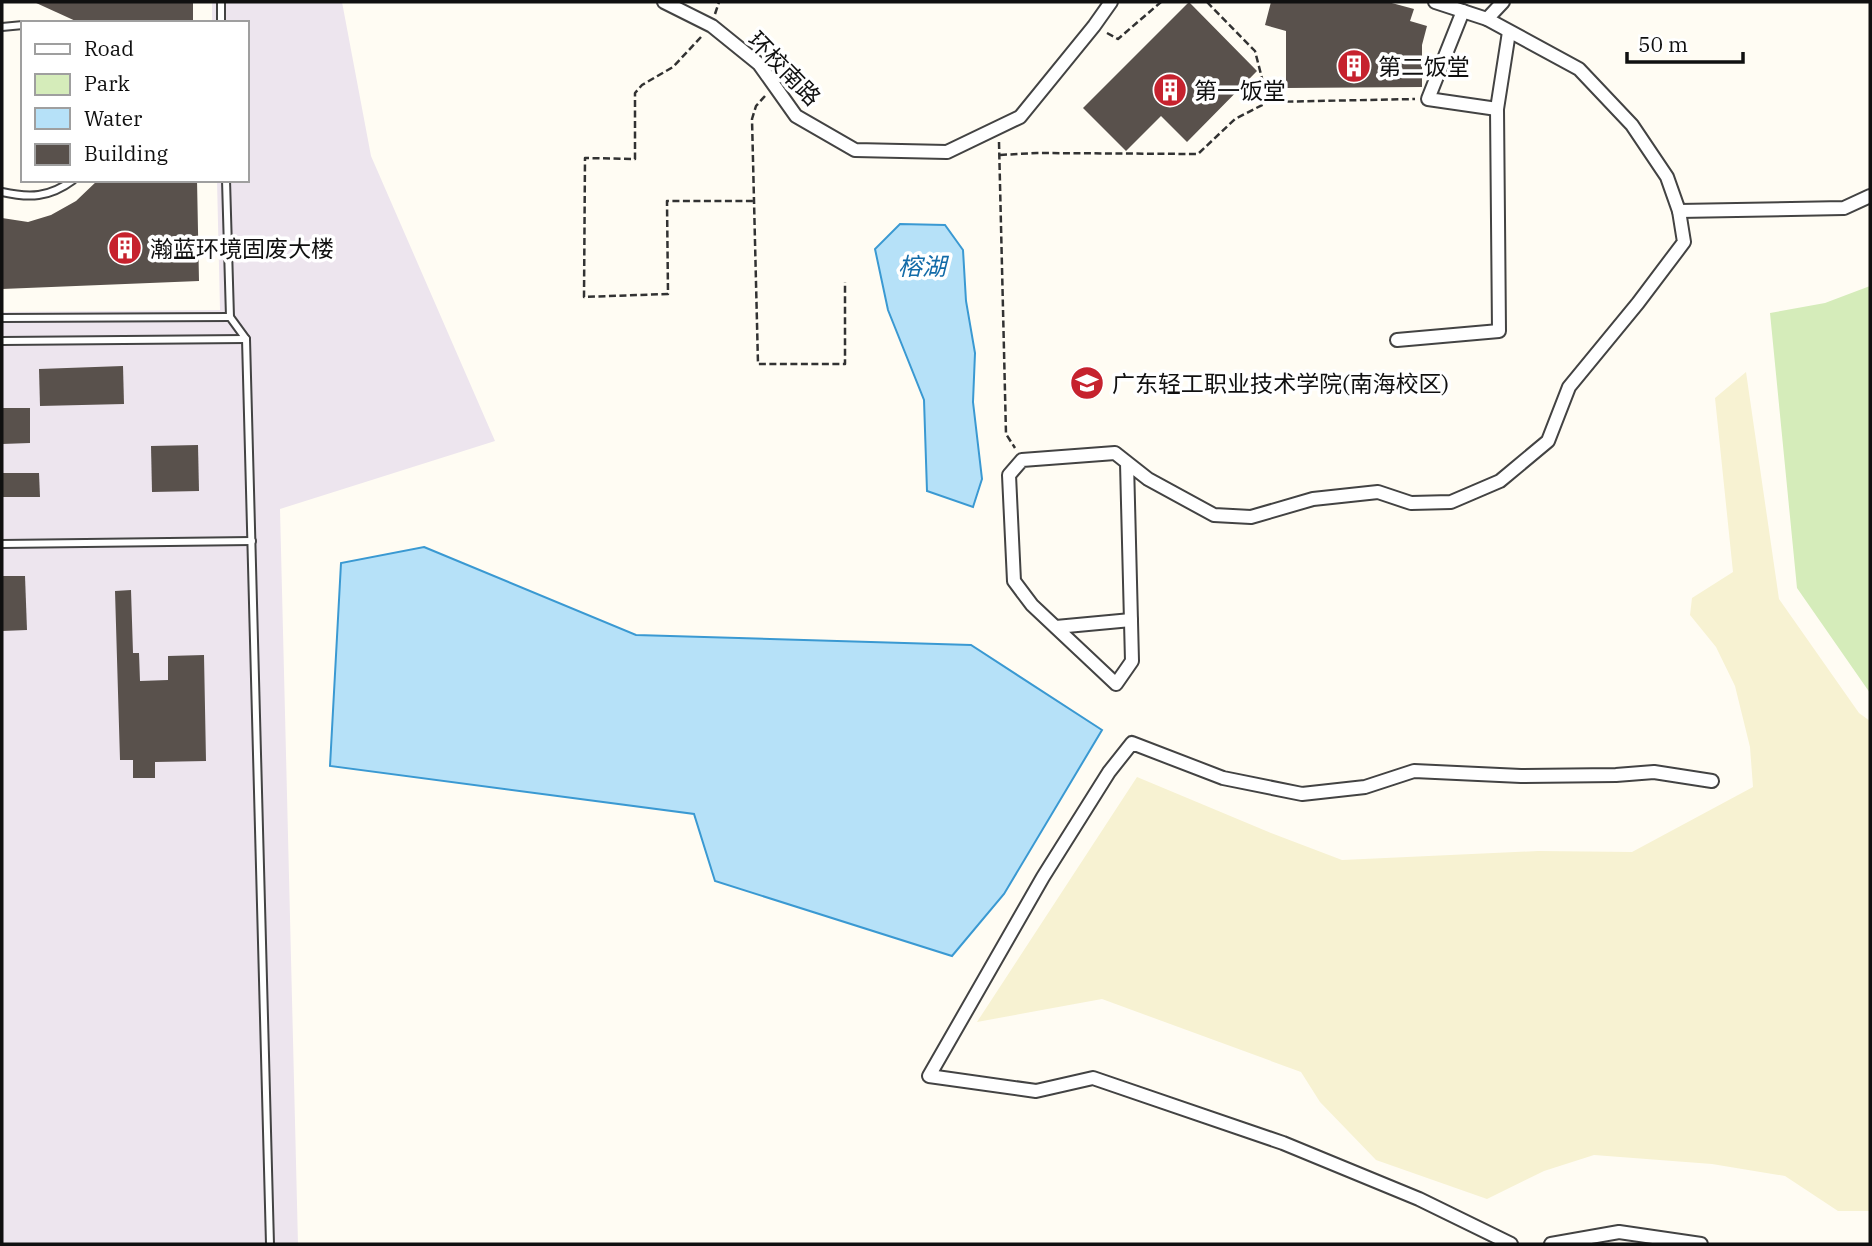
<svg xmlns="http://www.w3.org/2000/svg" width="1872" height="1246" viewBox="0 0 1872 1246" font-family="'IBM Plex Serif','Noto Sans SC',serif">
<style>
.industrial{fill:#ede5ee}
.farmland{fill:#f7f2d2}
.green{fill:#d5ecba}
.water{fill:#b6e1f8;stroke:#3a99d2;stroke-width:2}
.building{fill:#59514c}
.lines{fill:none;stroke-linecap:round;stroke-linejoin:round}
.lane-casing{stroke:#434343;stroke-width:10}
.street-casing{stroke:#434343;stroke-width:16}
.path{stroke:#323232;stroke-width:2.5;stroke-dasharray:7 3.5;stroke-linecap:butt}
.lane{stroke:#fff;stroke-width:6}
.street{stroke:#fff;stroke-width:12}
.labels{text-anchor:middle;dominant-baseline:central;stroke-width:7;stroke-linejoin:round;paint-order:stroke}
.poi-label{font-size:23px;fill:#101010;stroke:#fff;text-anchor:start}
.street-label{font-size:23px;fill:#101010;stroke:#fff}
.water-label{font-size:24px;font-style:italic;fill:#136ba8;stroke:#fff}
</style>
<rect width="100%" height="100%" fill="#fffcf3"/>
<polygon class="industrial" points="212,2 342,2 371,156 495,441 280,509 298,1244 2,1244 2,312 220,310 217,180 247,180 247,23 212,23"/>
<polygon class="farmland" points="1746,372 1779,599 1859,713 1870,721 1870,1211 1838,1211 1785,1176 1712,1164 1594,1155 1544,1171 1487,1199 1376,1160 1320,1102 1301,1072 1102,999 977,1022 1137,777 1271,833 1342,860 1538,851 1632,852 1753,787 1750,747 1735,686 1716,647 1690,615 1692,598 1733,572 1715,398"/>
<polygon class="green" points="1870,286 1870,693 1797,588 1770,313 1825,303"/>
<g class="water">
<polygon points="900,224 945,225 963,250 966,301 975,353 973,402 982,479 973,507 927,491 924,400 888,310 875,249"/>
<polygon points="424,547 636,635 971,645 1102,730 1004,894 952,956 715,881 694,814 330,766 341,563"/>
</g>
<g class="building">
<polygon points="34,2 193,2 193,23 80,23"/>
<polygon points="1189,2 1257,71 1187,142 1161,116 1126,151 1083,108"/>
<polygon points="1271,2 1388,2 1414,9 1410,21 1427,26 1422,45 1422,87 1286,88 1286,31 1265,25"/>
<polygon points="98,180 197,180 199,281 2,289 2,218 28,222 51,215 76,201"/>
<polygon points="123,366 124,404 40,406 39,369"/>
<polygon points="2,408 30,408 30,443 2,444"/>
<polygon points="198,445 199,491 152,492 151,446"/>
<polygon points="2,473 39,473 40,497 2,497"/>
<polygon points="2,576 25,576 27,630 2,631"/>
<polygon points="131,590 133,653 139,653 140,681 168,680 168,656 204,655 206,761 155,762 155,778 133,778 133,760 120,760 115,591"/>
</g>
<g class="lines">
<g class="lane-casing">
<g id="lane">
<polyline points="221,2 221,23"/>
<polyline points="2,27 23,25"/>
<polyline points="226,180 230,317 246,339 270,1244"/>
<path d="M2,192C29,198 49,198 73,180"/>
<polyline points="2,318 230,317"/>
<polyline points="2,341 246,339"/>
<polyline points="2,544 252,541"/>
</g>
</g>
<g class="street-casing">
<g id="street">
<polyline points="664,2 712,26 759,64 796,116 855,150 947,152 1020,117 1094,26 1111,2"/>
<polyline points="1435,2 1487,19 1579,69 1632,125 1667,177 1679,211 1844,208 1870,196"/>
<polyline points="1463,11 1428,99 1497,109 1509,32"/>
<polyline points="1487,19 1503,2"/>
<polyline points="1397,340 1499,331 1497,109"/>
<polyline points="1127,463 1132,661 1116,684 1032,605 1014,581 1009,475 1022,460 1115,453 1148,479 1214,515 1251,517 1313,499 1378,492 1411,503 1451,502 1500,481 1548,441 1569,387 1638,303 1684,242 1679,211"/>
<polyline points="1056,627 1131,620"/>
<polyline points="1511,1244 1419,1199 1283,1143 1093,1078 1036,1091 929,1076 1043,877 1109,772 1132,743 1223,778 1302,794 1365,787 1414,771 1521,776 1616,775 1654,772 1712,781"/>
<polyline points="1551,1244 1619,1232 1701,1244"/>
</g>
</g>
<g class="path">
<polyline points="1207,2 1255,51 1268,102"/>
<polyline points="715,14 719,2"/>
<polyline points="1107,33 1118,39 1161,2"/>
<polyline points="701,37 673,67 642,85 635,93 635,159 585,158 584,297 668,294 667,201 755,201"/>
<polyline points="765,96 756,106 752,119 758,364 845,364 845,282"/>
<polyline points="999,142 1006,434 1015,448"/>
<polyline points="1000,155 1037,153 1198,154 1235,119 1268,102 1415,99"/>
</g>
<use href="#lane" class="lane"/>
<use href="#street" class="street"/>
</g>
<defs>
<g id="building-disc" transform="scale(1.75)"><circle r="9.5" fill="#c6222e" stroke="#fff"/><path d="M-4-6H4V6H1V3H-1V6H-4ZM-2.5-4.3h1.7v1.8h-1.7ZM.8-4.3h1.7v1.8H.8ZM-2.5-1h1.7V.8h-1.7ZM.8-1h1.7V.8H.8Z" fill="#fff"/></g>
<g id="university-disc" transform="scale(1.75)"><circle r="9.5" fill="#c6222e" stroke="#fff"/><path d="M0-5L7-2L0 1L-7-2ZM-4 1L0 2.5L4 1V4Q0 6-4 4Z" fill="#fff"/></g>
</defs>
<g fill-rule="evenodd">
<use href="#building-disc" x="1354" y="66"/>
<use href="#building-disc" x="1170" y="90"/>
<use href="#building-disc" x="125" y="248"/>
<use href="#university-disc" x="1087" y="383"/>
</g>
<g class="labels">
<g class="poi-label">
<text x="1378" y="66">第二饭堂</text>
<text x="1194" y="90">第一饭堂</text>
<text x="150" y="248">瀚蓝环境固废大楼</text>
<text x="1112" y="383">广东轻工职业技术学院(南海校区)</text>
</g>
<g class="street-label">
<text transform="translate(785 68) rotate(46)">环校南路</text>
</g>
<g class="water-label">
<text x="922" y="266">榕湖</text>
</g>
</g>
<rect width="1872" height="1246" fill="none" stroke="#101010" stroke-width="7"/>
<rect x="21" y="21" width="228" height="161" fill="#ffffff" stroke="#9f9f9f" stroke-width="2"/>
<rect x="35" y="44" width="35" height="10" fill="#ffffff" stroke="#9f9f9f" stroke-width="2"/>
<text x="84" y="56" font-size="21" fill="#101010">Road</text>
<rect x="35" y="74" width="35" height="21" fill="#d5ecba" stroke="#9f9f9f" stroke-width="2"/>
<text x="84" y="91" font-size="21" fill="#101010">Park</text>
<rect x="35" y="108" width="35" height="21" fill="#b6e1f8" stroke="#9f9f9f" stroke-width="2"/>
<text x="84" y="126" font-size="21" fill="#101010">Water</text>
<rect x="35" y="144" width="35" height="21" fill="#59514c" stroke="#9f9f9f" stroke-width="2"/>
<text x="84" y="161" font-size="21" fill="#101010">Building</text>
<path d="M1627 52v10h116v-10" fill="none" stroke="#101010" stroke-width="3.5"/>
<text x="1638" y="52" font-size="21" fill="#101010" stroke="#ffffff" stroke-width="5" paint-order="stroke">50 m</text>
</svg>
